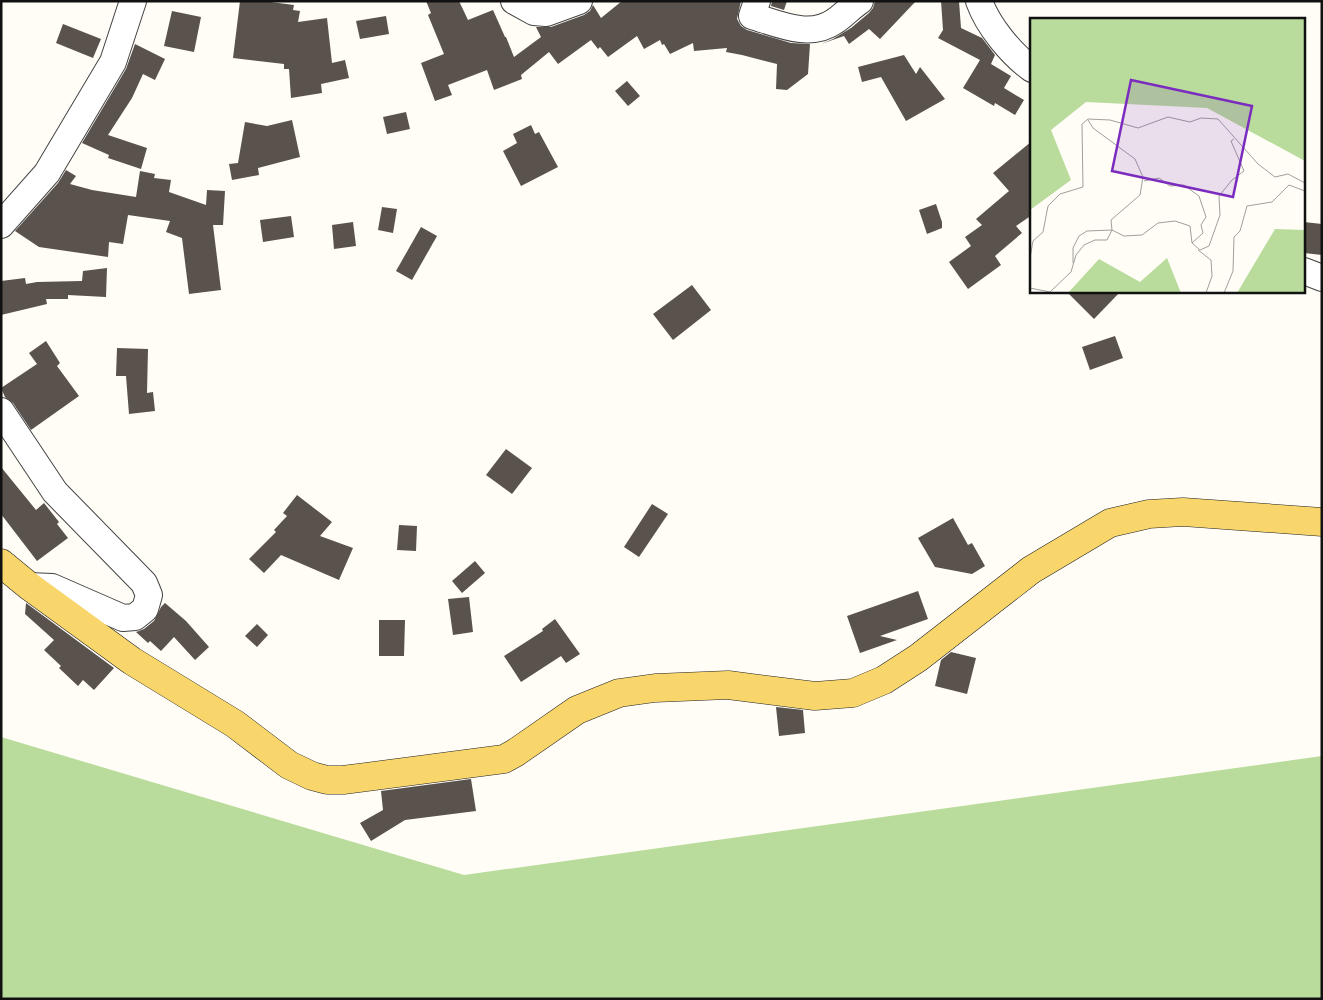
<svg xmlns="http://www.w3.org/2000/svg" width="1323" height="1000" viewBox="0 0 1323 1000" font-family="'Crimson Pro',serif">
<style>
.forest{fill:#b9dc9c}
.building{fill:#5a524d}
.lines{fill:none;stroke-linecap:round;stroke-linejoin:round}
.minor-casing{stroke:#444;stroke-width:28}
.major-casing{stroke:#222;stroke-width:29}
.minor{stroke:#fff;stroke-width:26}
.major{stroke:#f9d66b;stroke-width:28}
.inset-road{fill:none;stroke:#a09f9a;stroke-width:1}
.view{fill:#7b2cbf;fill-opacity:0.15;stroke:#7b2cbf;stroke-width:2.5}
.inset-edge{fill:none;stroke:#111;stroke-width:2.5}
</style>
<rect width="100%" height="100%" fill="#fffdf5"/>
<polygon class="forest" points="1,737 464,875 1322,756 1322,999 1,999"/>
<g class="building">
<polygon points="240,1 263,1 294,5 293,10 300,11 298,22 327,18 332,63 345,60 349,78 321,84 322,93 291,98 289,69 284,69 284,64 233,58"/>
<polygon points="426,1 459,1 468,20 493,10 505,37 506,37 514,57 541,37 536,27 551,27 584,15 590,11 593,5 601,18 622,1 741,1 737,19 741,26 747,30 791,43 810,44 808,74 787,90 776,89 777,64 742,55 726,52 727,48 694,51 693,43 670,54 664,44 662,45 660,40 644,49 637,36 608,57 600,47 598,49 591,40 558,64 549,52 521,75 522,79 494,90 487,70 448,85 452,95 435,101 421,63 444,54 428,15 431,13"/>
<polygon points="772,1 787,1 784,10 771,6"/>
<polygon points="875,1 916,1 880,39 869,29 849,44 844,36 821,44 833,39 851,28 869,13 873,8"/>
<polygon points="941,1 959,1 961,28 982,38 995,55 991,64 1011,76 1004,88 1024,100 1015,115 995,103 994,106 963,88 980,60 938,38 943,30"/>
<polygon points="172,11 201,17 194,52 164,46"/>
<polygon points="386,16 389,34 360,39 356,21"/>
<polygon points="63,24 101,39 93,58 56,43"/>
<polygon points="135,44 165,59 155,80 143,74 132,98 108,135 147,148 141,169 108,158 109,155 82,143 126,69"/>
<polygon points="904,55 916,74 920,67 945,99 906,121 881,77 862,82 858,67"/>
<polygon points="627,81 640,96 628,106 615,91"/>
<polygon points="406,112 410,129 387,134 383,117"/>
<polygon points="292,120 300,157 258,168 259,175 232,180 229,164 238,163 245,122 267,126"/>
<polygon points="531,125 535,134 539,132 558,167 521,186 503,151 517,143 513,134"/>
<polygon points="1032,141 1032,215 1016,226 1022,233 995,256 1001,265 968,289 949,262 971,246 965,237 982,225 976,219 1009,191 993,173"/>
<polygon points="66,170 76,176 70,184 92,190 136,197 140,171 155,174 154,178 171,180 169,192 206,205 207,190 225,191 223,225 213,225 221,290 189,294 182,238 166,232 170,221 128,215 123,244 109,242 108,257 39,247 15,231 58,183"/>
<polygon points="936,204 942,222 942,228 927,234 919,210"/>
<polygon points="382,207 397,209 393,233 378,230"/>
<polygon points="291,216 294,237 263,242 260,220"/>
<polygon points="353,222 356,246 334,249 332,225"/>
<polygon points="1304,222 1322,224 1322,255 1304,253"/>
<polygon points="421,227 437,236 412,280 396,271"/>
<polygon points="107,268 106,297 68,295 68,299 46,299 47,304 1,315 1,281 25,278 26,284 37,282 82,281 83,271"/>
<polygon points="692,285 711,310 673,340 653,314"/>
<polygon points="1066,291 1121,291 1094,319"/>
<polygon points="1115,336 1123,358 1090,370 1082,347"/>
<polygon points="46,341 60,363 57,366 79,396 31,430 13,403 5,397 1,388 37,364 29,353"/>
<polygon points="117,348 148,349 147,393 153,392 155,411 129,414 126,376 116,376"/>
<polygon points="506,449 532,468 512,494 486,475"/>
<polygon points="1,467 36,510 44,503 59,522 57,524 68,538 37,561 1,514"/>
<polygon points="297,495 332,522 320,536 353,548 339,580 281,555 264,573 249,559 276,532 274,530 287,516 283,513"/>
<polygon points="652,504 668,514 639,557 624,547"/>
<polygon points="953,518 968,545 972,543 985,566 972,574 935,567 918,538"/>
<polygon points="399,525 417,526 416,551 397,550"/>
<polygon points="475,561 485,573 462,593 452,581"/>
<polygon points="918,591 928,619 880,636 897,640 860,653 847,616"/>
<polygon points="469,597 473,632 453,635 448,599"/>
<polygon points="26,603 114,668 94,690 83,680 78,686 59,668 61,666 44,650 54,640 25,614"/>
<polygon points="165,603 186,621 209,647 195,660 174,637 161,651 150,641 148,643 136,632 144,629 154,621 161,607"/>
<polygon points="555,619 580,654 566,663 561,656 521,682 504,656 543,631 542,629"/>
<polygon points="379,620 405,620 404,656 379,656"/>
<polygon points="257,624 268,635 257,647 245,636"/>
<polygon points="951,652 976,658 967,694 935,686 941,660"/>
<polygon points="776,707 803,710 805,733 779,736"/>
<polygon points="471,779 476,811 405,820 371,841 360,823 383,810 381,791"/>
</g>
<g class="lines">
<g class="minor-casing">
<g id="minor">
<polyline points="514,1 534,12 546,13 579,1"/>
<path d="M757,1L752,16C779,24 810,39 835,21C844,15 851,7 860,1"/>
<path d="M979,1C988,26 1011,54 1032,69"/>
<polyline points="1,225 47,173 113,62 133,1"/>
<polyline points="1304,271 1322,278"/>
<polyline points="1,411 55,492 144,583 149,595 145,609 135,617 123,618 52,587 29,586"/>
</g>
</g>
<g class="major-casing">
<polyline id="major" points="1,563 29,586 132,661 235,724 289,765 312,776 327,780 343,780 504,759 515,753 577,710 619,693 655,688 728,685 815,696 853,693 884,680 918,658 1031,570 1110,523 1149,514 1183,512 1322,522"/>
</g>
<use href="#minor" class="minor"/>
<use href="#major" class="major"/>
</g>
<g transform="translate(1030 18)">
<rect width="275" height="275" fill="#fffdf5"/>
<path d="M0,0H275V143L177,90L56,84L21,112L41,162L0,192ZM245,211L275,212V275H207ZM137,240L151,275H38L69,241L110,264Z" fill="#b9dc9c"/>
<path class="inset-road" d="M58,102L63,110L105,141L113,159L110,177L81,202L82,212L94,218L112,217L128,205L145,203L160,208L162,225L170,232L179,228L190,197L189,178L202,162L214,153L201,123L204,121M114,163L129,160L140,168L154,167L169,178L176,199L171,207L173,215L162,225M168,232L181,242L182,258L176,275M0,240L3,223L13,214L18,188L30,176L53,169L52,106L58,101L80,102L108,110L138,99L160,104L171,100L188,101L228,146L245,159L258,156L275,165M0,270L20,274L41,254L46,237L54,227L65,222H77L82,212L57,213L49,218L43,230V245M194,275L203,253L204,219L210,213L217,188L242,184L259,167L275,173"/>
<path class="view" d="M101,62L222,88L203,179L82,153Z"/>
<rect width="275" height="275" class="inset-edge"/>
</g>
<rect width="1323" height="1000" fill="none" stroke="#111111" stroke-width="5"/>
</svg>
